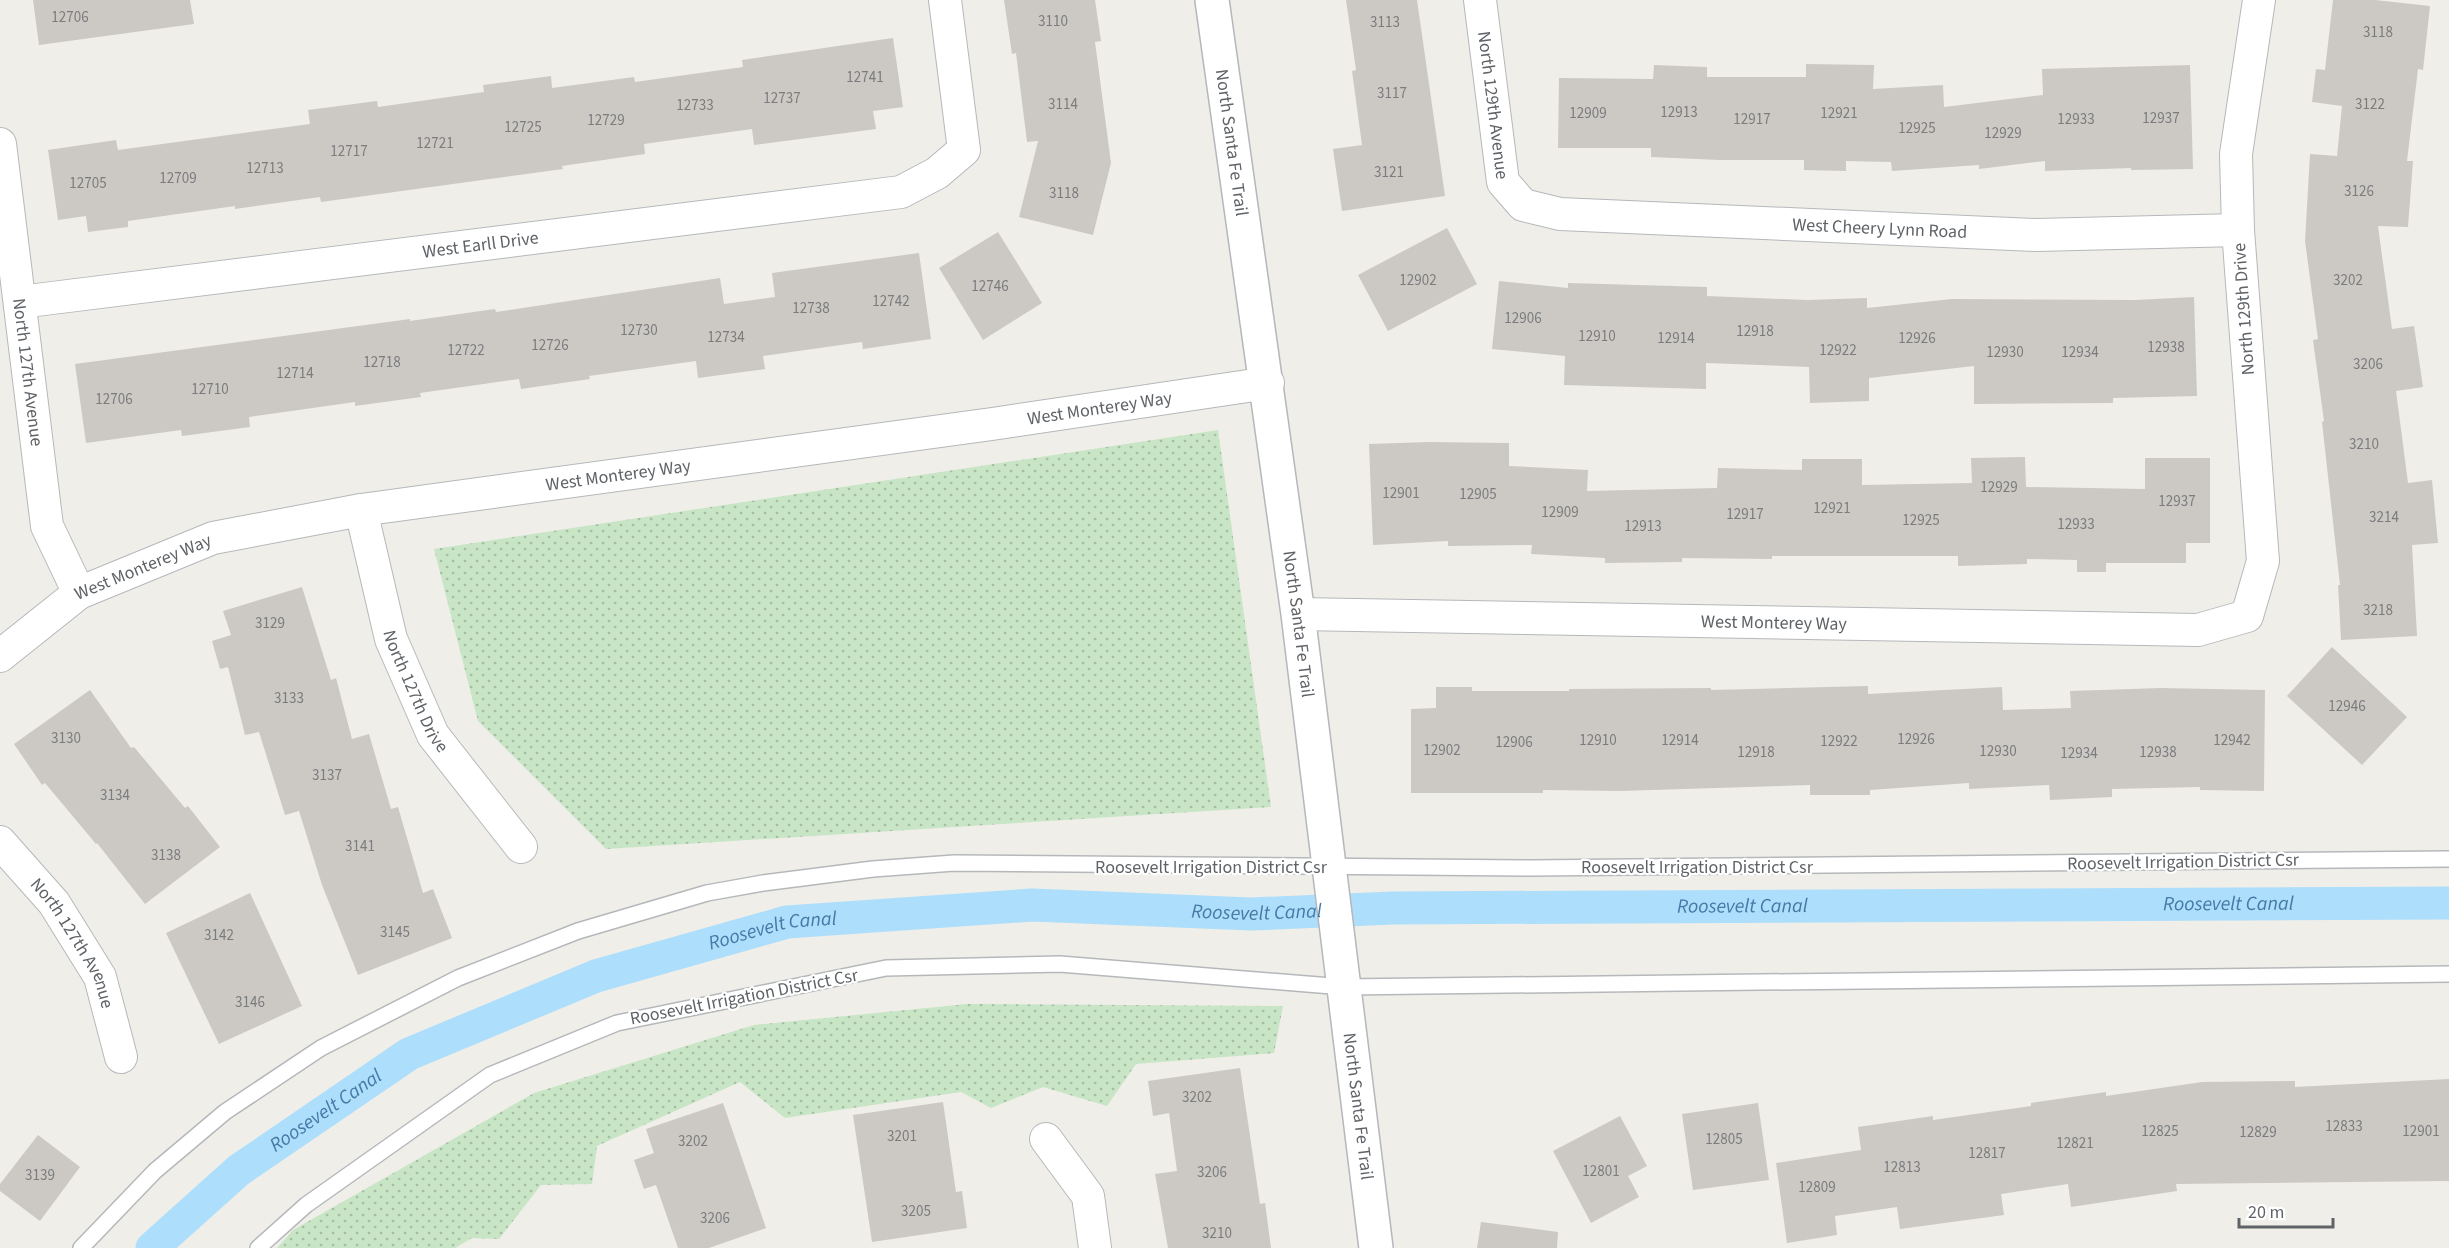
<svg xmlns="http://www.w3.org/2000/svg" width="2449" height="1248" viewBox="0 0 2449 1248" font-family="'Source Sans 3',sans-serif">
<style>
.grass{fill:url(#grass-dots)}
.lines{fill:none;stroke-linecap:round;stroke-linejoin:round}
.canal{stroke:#addefc;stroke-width:33}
.building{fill:#ccc9c4}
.lane-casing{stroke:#b5b8bb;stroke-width:18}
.street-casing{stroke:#b5b8bb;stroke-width:34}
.secondary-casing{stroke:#b4b7bb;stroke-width:36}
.lane{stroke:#fff;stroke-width:15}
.street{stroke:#fff;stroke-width:32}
.secondary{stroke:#fff;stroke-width:33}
.labels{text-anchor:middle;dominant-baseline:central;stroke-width:4.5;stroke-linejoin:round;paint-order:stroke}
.number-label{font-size:15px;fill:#7a7c7e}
.street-label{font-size:18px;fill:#5f6367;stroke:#fff}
.water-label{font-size:20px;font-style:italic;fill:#457aa6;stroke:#fff}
</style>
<defs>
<pattern id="grass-dots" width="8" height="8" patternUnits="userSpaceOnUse" patternTransform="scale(1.5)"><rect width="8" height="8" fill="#c8e6c6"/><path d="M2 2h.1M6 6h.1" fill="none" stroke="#a6bea5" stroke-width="1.8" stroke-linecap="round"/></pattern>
</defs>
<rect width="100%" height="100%" fill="#f0eee8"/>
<g class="grass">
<polygon points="1218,430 1271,807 606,849 478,721 434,549"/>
<polygon points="967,1004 1283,1006 1274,1053 1136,1064 1107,1106 1043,1087 991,1108 961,1092 785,1118 740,1082 597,1146 592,1184 541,1185 499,1239 472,1238 455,1248 277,1248 293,1230 534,1093 754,1025"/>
</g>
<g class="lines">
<path class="canal" id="s1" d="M152,1248L239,1170L409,1054L596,976L787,922L1032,905L1251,914L1393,908L2449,903"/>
</g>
<g class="building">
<polygon points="33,0 190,0 194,24 39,45"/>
<polygon points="1004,0 1095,0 1101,41 1095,42 1111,163 1093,235 1019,217 1038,141 1027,142 1016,53 1012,54"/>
<polygon points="1346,0 1417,0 1445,196 1342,211 1333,149 1362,145 1352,71 1356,70"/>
<polygon points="2333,0 2375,0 2430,6 2423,70 2418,69 2407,161 2413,161 2408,227 2378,226 2392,329 2414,326 2423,387 2396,391 2408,483 2432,480 2438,543 2412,545 2417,636 2341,640 2338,585 2340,585 2322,422 2324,421 2313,340 2318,339 2305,241 2310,154 2337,156 2342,106 2312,102 2316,69 2325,70"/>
<polygon points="893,38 903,107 873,111 876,129 754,145 752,129 644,144 645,154 562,166 563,169 321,202 320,197 235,209 235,206 128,221 128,227 88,232 86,216 58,220 48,150 116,140 118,150 310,124 308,110 377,101 378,107 484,92 483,85 551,76 552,88 634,77 635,82 743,67 742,60"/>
<polygon points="1806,64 1874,65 1873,89 1943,85 1944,107 2043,95 2042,69 2190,65 2193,169 2131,170 2131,168 2045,171 2045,161 1979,169 1979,165 1892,171 1891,162 1846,161 1846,171 1804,170 1804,160 1720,160 1651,157 1651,148 1558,148 1559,78 1653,79 1654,65 1707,67 1707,77 1806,77"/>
<polygon points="1447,228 1477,284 1388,331 1358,275"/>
<polygon points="998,232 1042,303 983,340 939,268"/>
<polygon points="919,253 931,339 863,349 862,342 763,356 765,369 698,378 696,361 589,376 590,379 521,389 519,379 420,393 421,397 355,406 355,402 249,417 250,427 182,436 181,430 86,443 75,364 410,319 410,321 495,309 496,312 720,278 724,304 775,297 772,273"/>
<polygon points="1499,281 1568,288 1568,283 1707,287 1707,296 1808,300 1867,298 1867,308 1952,299 2135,300 2194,297 2197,396 2113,398 2113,403 1974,404 1974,366 1869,378 1869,401 1810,403 1809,367 1706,363 1706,389 1564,385 1565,356 1492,349"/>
<polygon points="1429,442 1509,443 1509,466 1588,470 1587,491 1717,488 1718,468 1802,470 1802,459 1862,459 1862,485 1972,483 1971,458 2025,457 2026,487 2145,489 2145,458 2210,458 2210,543 2186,543 2186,563 2106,563 2106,572 2077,572 2077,560 2027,559 2027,564 1958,566 1958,556 1772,556 1772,559 1682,558 1682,562 1605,563 1605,558 1531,554 1532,545 1448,546 1448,541 1373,545 1369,444"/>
<polygon points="302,587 331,680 336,678 352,739 369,734 391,809 398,807 423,893 433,889 452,938 358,975 322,885 299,811 285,815 259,732 245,735 228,667 220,669 212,641 231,635 223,611"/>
<polygon points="2332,647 2407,717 2362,765 2287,696"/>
<polygon points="1868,686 1868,694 2002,687 2003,710 2071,708 2070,691 2161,688 2265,690 2264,791 2200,790 2200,787 2112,789 2112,797 2050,800 2049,785 1969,789 1969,783 1870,790 1870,795 1810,795 1810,785 1621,791 1543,790 1543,793 1411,793 1411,709 1436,708 1436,687 1472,687 1472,691 1569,691 1569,689 1711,688 1711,690"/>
<polygon points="90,690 131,748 134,747 185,808 188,806 220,847 145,904 97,843 96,844 45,783 42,785 14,744"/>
<polygon points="250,893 302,1006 219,1044 166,933"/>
<polygon points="1240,1068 1260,1204 1265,1203 1271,1248 1168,1248 1155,1174 1177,1171 1169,1113 1153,1116 1148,1081"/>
<polygon points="2449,1079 2449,1181 2176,1184 2177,1191 2071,1207 2068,1184 2001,1194 2004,1215 1900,1229 1897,1207 1835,1216 1837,1235 1787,1243 1776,1163 1861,1150 1858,1127 1933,1116 1933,1120 2031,1106 2031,1103 2106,1092 2106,1096 2202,1082 2295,1081 2295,1087"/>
<polygon points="943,1102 956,1192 962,1191 967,1228 872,1242 853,1115"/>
<polygon points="723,1103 766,1228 709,1248 678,1248 656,1185 644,1189 634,1160 654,1153 646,1129"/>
<polygon points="1758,1103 1769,1180 1693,1190 1682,1114"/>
<polygon points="1620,1116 1647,1166 1628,1176 1639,1197 1591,1223 1553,1151"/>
<polygon points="38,1135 80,1167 40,1221 0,1191 0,1184"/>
<polygon points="1481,1222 1558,1232 1557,1248 1477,1248"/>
</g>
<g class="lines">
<g class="lane-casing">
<g id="lane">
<polyline points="81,1248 155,1171 225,1112 321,1048 458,978 578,931 707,893 763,883 873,869 954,863 1532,868 2449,859"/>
<polyline points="258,1248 306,1205 490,1075 617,1023 886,968 1060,964 1344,987 2449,974"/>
</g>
</g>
<g class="street-casing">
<g id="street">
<path id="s2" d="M1480,0L1503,182L1523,205L1560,214L2036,235L2238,230"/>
<path id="s3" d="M0,144L47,526L79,593"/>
<path id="s4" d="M20,302L901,192L937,173L964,150L945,0"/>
<path id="s5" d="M361,510L391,639L433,735L521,847"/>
<path id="s6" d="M1298,614L2198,630L2247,616L2263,561L2238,230L2236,154L2259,0"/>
<path id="s7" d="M0,656L79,593L213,538L361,510L992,424L1268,383"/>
<path id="s8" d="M0,842L54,903L100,977L121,1057"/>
<polyline points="1046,1139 1088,1196 1095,1248"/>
</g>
</g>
<g class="secondary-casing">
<g id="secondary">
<path id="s9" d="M1212,0L1298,614L1376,1248"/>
</g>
</g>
<use href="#lane" class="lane"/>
<use href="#street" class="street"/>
<use href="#secondary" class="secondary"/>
</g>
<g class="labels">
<g class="number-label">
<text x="70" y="17">12706</text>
<text x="1053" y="21">3110</text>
<text x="1385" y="22">3113</text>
<text x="2378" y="32">3118</text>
<text x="865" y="77">12741</text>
<text x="1392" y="93">3117</text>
<text x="782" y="98">12737</text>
<text x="1063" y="104">3114</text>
<text x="2370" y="104">3122</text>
<text x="695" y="105">12733</text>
<text x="1679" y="112">12913</text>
<text x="1588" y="113">12909</text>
<text x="1839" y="113">12921</text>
<text x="2161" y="118">12937</text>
<text x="1752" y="119">12917</text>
<text x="2076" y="119">12933</text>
<text x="606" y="120">12729</text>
<text x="523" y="127">12725</text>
<text x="1917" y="128">12925</text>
<text x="2003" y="133">12929</text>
<text x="435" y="143">12721</text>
<text x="349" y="151">12717</text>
<text x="265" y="168">12713</text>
<text x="1389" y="172">3121</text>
<text x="178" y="178">12709</text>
<text x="88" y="183">12705</text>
<text x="2359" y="191">3126</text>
<text x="1064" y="193">3118</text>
<text x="1418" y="280">12902</text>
<text x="2348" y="280">3202</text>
<text x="990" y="286">12746</text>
<text x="891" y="301">12742</text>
<text x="811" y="308">12738</text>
<text x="1523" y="318">12906</text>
<text x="639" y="330">12730</text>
<text x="1755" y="331">12918</text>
<text x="1597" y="336">12910</text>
<text x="726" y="337">12734</text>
<text x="1676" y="338">12914</text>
<text x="1917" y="338">12926</text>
<text x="550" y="345">12726</text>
<text x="2166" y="347">12938</text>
<text x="466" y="350">12722</text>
<text x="1838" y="350">12922</text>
<text x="2005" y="352">12930</text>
<text x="2080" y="352">12934</text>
<text x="382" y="362">12718</text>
<text x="2368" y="364">3206</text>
<text x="295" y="373">12714</text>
<text x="210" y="389">12710</text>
<text x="114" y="399">12706</text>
<text x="2364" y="444">3210</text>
<text x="1999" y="487">12929</text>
<text x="1401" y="493">12901</text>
<text x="1478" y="494">12905</text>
<text x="2177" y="501">12937</text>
<text x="1832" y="508">12921</text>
<text x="1560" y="512">12909</text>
<text x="1745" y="514">12917</text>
<text x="2384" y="517">3214</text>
<text x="1921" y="520">12925</text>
<text x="2076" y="524">12933</text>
<text x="1643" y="526">12913</text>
<text x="2378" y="610">3218</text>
<text x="270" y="623">3129</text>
<text x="289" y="698">3133</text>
<text x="2347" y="706">12946</text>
<text x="66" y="738">3130</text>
<text x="1916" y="739">12926</text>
<text x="1598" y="740">12910</text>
<text x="1680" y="740">12914</text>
<text x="2232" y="740">12942</text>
<text x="1839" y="741">12922</text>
<text x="1514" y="742">12906</text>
<text x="1442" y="750">12902</text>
<text x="1998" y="751">12930</text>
<text x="1756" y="752">12918</text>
<text x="2158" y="752">12938</text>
<text x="2079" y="753">12934</text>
<text x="327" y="775">3137</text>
<text x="115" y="795">3134</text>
<text x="360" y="846">3141</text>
<text x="166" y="855">3138</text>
<text x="395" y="932">3145</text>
<text x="219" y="935">3142</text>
<text x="250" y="1002">3146</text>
<text x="1197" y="1097">3202</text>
<text x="2344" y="1126">12833</text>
<text x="2160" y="1131">12825</text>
<text x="2421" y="1131">12901</text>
<text x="2258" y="1132">12829</text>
<text x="902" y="1136">3201</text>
<text x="1724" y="1139">12805</text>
<text x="693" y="1141">3202</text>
<text x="2075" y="1143">12821</text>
<text x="1987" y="1153">12817</text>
<text x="1902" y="1167">12813</text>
<text x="1601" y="1171">12801</text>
<text x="1212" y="1172">3206</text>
<text x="40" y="1175">3139</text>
<text x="1817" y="1187">12809</text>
<text x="916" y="1211">3205</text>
<text x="715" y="1218">3206</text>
<text x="1217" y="1233">3210</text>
</g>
<g class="street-label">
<text stroke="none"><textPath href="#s2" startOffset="106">North 129th Avenue</textPath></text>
<text stroke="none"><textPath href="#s9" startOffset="144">North Santa Fe Trail</textPath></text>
<text stroke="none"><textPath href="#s2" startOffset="572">West Cheery Lynn Road</textPath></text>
<text stroke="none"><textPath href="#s4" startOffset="464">West Earll Drive</textPath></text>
<text transform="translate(2244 309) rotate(-94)">North 129th Drive</text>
<text stroke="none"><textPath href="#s3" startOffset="230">North 127th Avenue</textPath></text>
<text stroke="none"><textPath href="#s7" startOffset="1142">West Monterey Way</textPath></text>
<text stroke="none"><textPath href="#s7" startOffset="656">West Monterey Way</textPath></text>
<text stroke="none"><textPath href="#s7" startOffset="170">West Monterey Way</textPath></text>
<text stroke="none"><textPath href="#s6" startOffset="476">West Monterey Way</textPath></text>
<text stroke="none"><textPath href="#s9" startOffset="630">North Santa Fe Trail</textPath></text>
<text stroke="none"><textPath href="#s5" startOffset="190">North 127th Drive</textPath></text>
<text transform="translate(2183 862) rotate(-1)">Roosevelt Irrigation District Csr</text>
<text x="1211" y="867">Roosevelt Irrigation District Csr</text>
<text x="1697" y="867">Roosevelt Irrigation District Csr</text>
<text stroke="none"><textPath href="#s8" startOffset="126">North 127th Avenue</textPath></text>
<text transform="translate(744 997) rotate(-11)">Roosevelt Irrigation District Csr</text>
<text stroke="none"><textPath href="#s9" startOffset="1116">North Santa Fe Trail</textPath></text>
</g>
<g class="water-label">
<text stroke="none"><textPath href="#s1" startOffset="2166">Roosevelt Canal</textPath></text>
<text stroke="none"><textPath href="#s1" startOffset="1680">Roosevelt Canal</textPath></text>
<text stroke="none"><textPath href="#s1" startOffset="1194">Roosevelt Canal</textPath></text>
<text stroke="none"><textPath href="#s1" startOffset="708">Roosevelt Canal</textPath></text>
<text stroke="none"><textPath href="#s1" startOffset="222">Roosevelt Canal</textPath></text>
</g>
</g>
<path d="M2239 1218v9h94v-9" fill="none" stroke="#5f6367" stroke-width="3"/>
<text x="2248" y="1218" font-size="18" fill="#5f6367" stroke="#ffffff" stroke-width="4.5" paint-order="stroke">20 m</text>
</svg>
